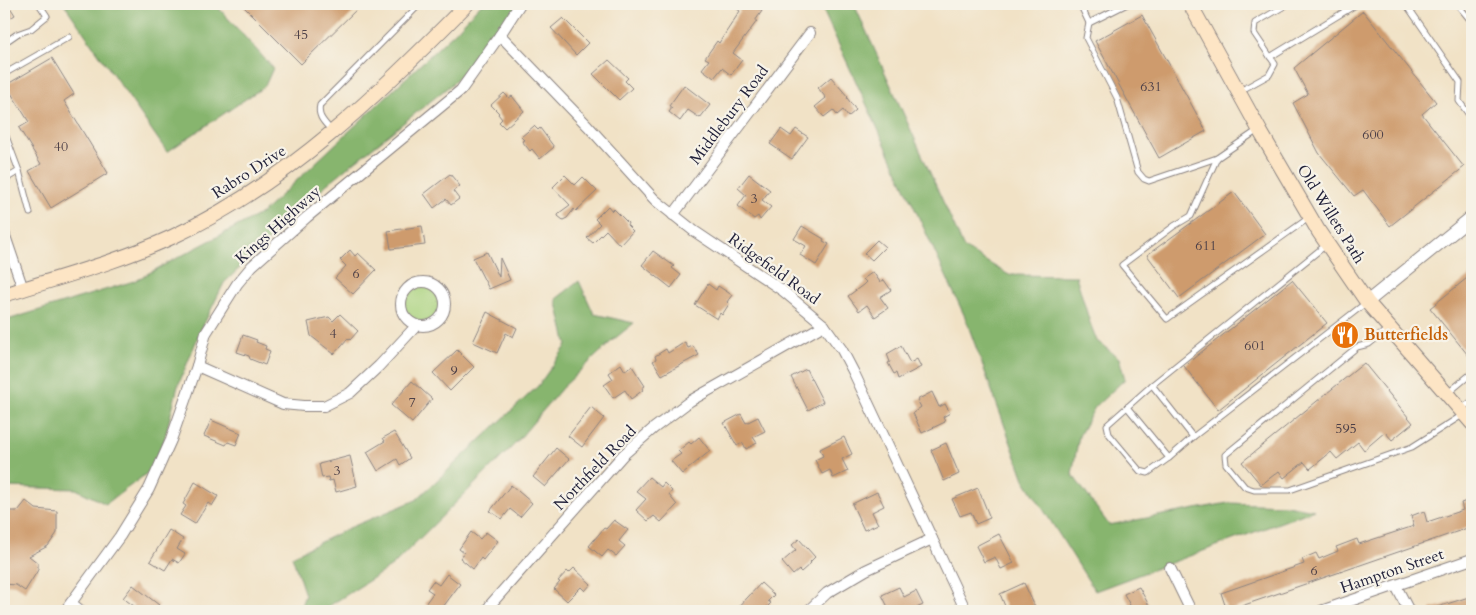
<svg xmlns="http://www.w3.org/2000/svg" width="1476" height="615" viewBox="0 0 1476 615" font-family="Cardo,serif">
<style>
.green{fill:#aad37f;stroke:#667a5d}
.forest{fill:#87b56e;stroke:#546c54}
.building{fill:#ce9b6d}
.lines{fill:none;stroke-linecap:round;stroke-linejoin:round}
.service-casing{stroke:#8a8280;stroke-width:7}
.minor-casing{stroke:#8a8280;stroke-width:12}
.tertiary-casing{stroke:#8a8280;stroke-width:14}
.secondary-casing{stroke:#8a8280;stroke-width:16}
.service{stroke:#fff;stroke-width:5}
.minor{stroke:#fff;stroke-width:10}
.tertiary{stroke:#fff;stroke-width:12}
.secondary{stroke:#fde5c5;stroke-width:14}
.labels{text-anchor:middle;dominant-baseline:central;stroke-width:4.5;stroke-linejoin:round;paint-order:stroke}
.number-label{font-size:14px;fill:#4d4048}
.street-label{font-size:16px;fill:#22223b;stroke:#f7f3e8}
.food-label{font-size:16px;font-weight:bold;fill:#c56008;stroke:#f7f3e8;text-anchor:start}
</style>
<rect width="100%" height="100%" fill="#f7f3e8"/>
<filter id="ink" filterUnits="userSpaceOnUse"><feTurbulence type="fractalNoise" baseFrequency=".02" numOctaves="2"/><feDisplacementMap in="SourceGraphic" scale="10" xChannelSelector="R" yChannelSelector="G"/><feConvolveMatrix kernelMatrix="1 2 1 2 8 2 1 2 1" color-interpolation-filters="sRGB"/></filter>
<filter id="wash" filterUnits="userSpaceOnUse"><feTurbulence type="fractalNoise" baseFrequency=".0096" numOctaves="4" result="noise"/><feDisplacementMap in="SourceGraphic" scale="20" xChannelSelector="R" yChannelSelector="G"/><feGaussianBlur stdDeviation="1.12" result="paint"/><feColorMatrix in="noise" values="0 0 0 0 0 0 0 0 0 0 0 0 0 0 0 0 0 1.4 0 .05"/><feComposite in="paint" operator="in"/></filter>
<g filter="url(#wash)">
<rect width="100%" height="100%" fill="#f1e2c6"/>
<circle class="green" cx="422" cy="303" r="19"/>
<g class="forest">
<polygon points="64,4 215,4 273,68 265,86 167,152"/>
<polygon points="481,4 524,4 452,84 327,184 224,283 200,332 178,386 164,441 150,471 106,504 76,489 4,487 4,321 134,281 262,213 456,31"/>
<polygon points="820,4 854,4 964,248 1009,275 1076,276 1090,323 1097,341 1119,358 1125,379 1095,407 1079,436 1072,474 1109,525 1228,503 1286,505 1314,510 1095,591 1024,479 965,317"/>
<polygon points="579,281 594,314 634,323 613,340 562,388 515,444 392,566 321,611 299,611 305,595 292,556 349,528 416,500 538,386 567,345 556,299"/>
</g>
<g id="blocks">
<g class="building">
<polygon points="4,4 8,4 15,15 4,22"/>
<polygon points="241,4 362,4 301,64"/>
<polygon points="730,4 752,4 762,11 755,21 757,21 733,53 742,60 731,75 722,68 714,78 702,69 709,60 705,58 717,41 719,43 740,11"/>
<polygon points="1363,11 1436,102 1422,114 1464,167 1390,226 1363,190 1354,196 1319,153 1293,103 1308,94 1294,68"/>
<polygon points="1142,15 1206,131 1159,158 1095,41"/>
<polygon points="563,18 588,43 576,55 551,28"/>
<polygon points="52,58 74,94 64,101 108,173 51,208 29,171 41,164 19,128 29,122 6,85"/>
<polygon points="609,60 628,78 625,81 632,88 619,100 593,74"/>
<polygon points="831,77 848,97 847,98 856,110 848,117 843,110 837,115 833,110 824,117 815,107 826,98 818,88"/>
<polygon points="684,85 710,105 700,118 688,110 680,121 669,112 672,108 669,106"/>
<polygon points="504,93 509,98 512,96 524,111 505,128 499,122 502,119 498,114 499,113 491,105"/>
<polygon points="534,126 538,130 540,128 554,147 540,159 532,149 530,151 522,141 524,140 521,137"/>
<polygon points="781,129 791,136 796,129 808,137 792,159 770,144"/>
<polygon points="450,174 460,186 453,191 459,199 451,205 446,199 434,208 424,194"/>
<polygon points="749,174 770,190 762,200 771,207 760,220 758,216 754,219 738,206 746,195 738,188"/>
<polygon points="565,175 575,185 583,177 597,191 576,211 574,209 567,218 563,220 558,216 559,213 570,205 553,187"/>
<polygon points="1234,192 1265,234 1179,298 1147,255"/>
<polygon points="608,206 612,211 614,209 628,223 627,225 633,231 620,245 606,230 593,243 587,238 600,224 595,219"/>
<polygon points="422,226 425,245 391,249 388,231"/>
<polygon points="802,226 824,239 823,241 829,244 816,265 800,255 806,246 794,239"/>
<polygon points="877,240 885,247 872,260 864,253"/>
<polygon points="350,250 355,256 358,253 376,270 353,294 335,278 346,266 340,260"/>
<polygon points="653,251 674,266 672,268 681,275 671,288 642,265"/>
<polygon points="487,252 499,277 500,258 510,280 489,289 473,258"/>
<polygon points="873,272 880,282 884,280 891,290 880,297 888,308 875,317 867,305 859,311 848,296 863,285 866,282 863,279"/>
<polygon points="1472,274 1472,360 1430,308"/>
<polygon points="1292,280 1327,323 1218,410 1184,366"/>
<polygon points="708,284 716,290 718,286 732,295 727,302 729,304 722,315 720,313 717,319 695,305"/>
<polygon points="487,312 517,328 513,337 506,333 497,353 473,342"/>
<polygon points="340,314 358,331 350,340 348,338 334,354 311,336 308,322 329,317 333,321"/>
<polygon points="243,335 257,340 256,342 266,346 265,349 270,351 265,365 250,359 249,356 237,352"/>
<polygon points="685,342 688,348 693,346 699,355 662,375 653,361 656,359 655,356 666,349 668,353"/>
<polygon points="901,346 910,363 917,359 921,367 898,379 896,373 894,374 888,363 890,362 887,354"/>
<polygon points="457,350 474,367 450,391 433,373"/>
<polygon points="1364,363 1413,423 1392,440 1385,432 1364,450 1358,442 1337,459 1331,452 1310,469 1304,462 1284,478 1279,471 1261,485 1242,462"/>
<polygon points="621,364 625,371 632,366 645,386 642,388 643,390 631,399 625,390 613,398 604,385 613,379 609,373"/>
<polygon points="806,369 823,402 808,410 791,377"/>
<polygon points="412,381 432,399 412,423 391,405"/>
<polygon points="932,392 939,407 945,404 950,413 943,417 945,422 922,433 913,413 921,407 917,400"/>
<polygon points="591,407 604,418 582,447 568,436"/>
<polygon points="741,414 746,423 758,417 765,431 753,437 757,443 746,449 743,443 737,446 724,423"/>
<polygon points="211,420 241,433 236,445 228,442 226,445 204,436"/>
<polygon points="394,432 410,458 400,465 397,459 378,471 367,452 385,441 383,438"/>
<polygon points="699,437 710,451 682,474 671,461 681,454 678,451 689,442 691,444"/>
<polygon points="844,437 852,454 842,459 848,471 833,478 830,470 822,474 815,460 823,456 820,449"/>
<polygon points="946,443 959,474 944,481 931,450"/>
<polygon points="556,448 569,459 545,487 533,477"/>
<polygon points="350,456 357,486 336,492 333,480 329,481 328,477 322,478 319,464"/>
<polygon points="649,477 661,487 664,483 672,491 669,495 677,505 661,522 654,516 648,521 636,510 646,499 636,491"/>
<polygon points="195,482 218,496 212,506 208,503 195,524 180,515 186,506 183,504"/>
<polygon points="511,485 532,503 520,517 510,509 502,519 490,511"/>
<polygon points="978,488 990,518 976,524 971,512 960,516 952,499"/>
<polygon points="877,492 884,506 872,512 878,524 864,530 852,504"/>
<polygon points="1472,499 1472,531 1470,527 1459,531 1227,611 1221,593 1304,564 1302,559 1316,553 1319,559 1338,551 1336,547 1357,539 1359,544 1414,526 1411,516 1424,511 1427,522 1463,510 1461,503"/>
<polygon points="26,501 36,509 57,511 57,533 48,546 29,556 38,563 38,570 25,591 16,585 4,584 4,511 18,511"/>
<polygon points="614,520 628,530 619,541 625,546 616,556 608,550 602,557 589,546 604,528 606,529"/>
<polygon points="169,530 183,539 177,549 185,554 179,563 172,559 165,570 150,561"/>
<polygon points="471,532 480,539 486,532 498,541 483,560 481,558 473,569 460,558 464,553 459,549"/>
<polygon points="999,534 1014,563 1001,569 995,557 984,562 976,546"/>
<polygon points="799,539 815,557 810,562 811,563 801,572 799,570 793,575 782,562 796,550 792,545"/>
<polygon points="574,568 591,584 585,591 581,587 567,601 554,589 560,582 558,581 567,571 569,573"/>
<polygon points="447,574 460,584 440,611 435,611 425,604 433,593 427,589 433,581 439,585"/>
<polygon points="761,583 774,595 768,601 771,603 763,611 735,611"/>
<polygon points="1024,583 1037,611 1018,611 1016,607 1007,611 1000,594"/>
<polygon points="133,585 159,605 154,611 130,611 134,606 123,598"/>
<polygon points="899,587 904,597 916,591 923,605 910,611 890,611 882,595"/>
<polygon points="1139,587 1152,611 1133,611 1124,594"/>
<polygon points="1472,596 1472,611 1431,611 1431,609"/>
</g>
</g>
</g>
<g filter="url(#ink)">
<use href="#blocks" fill-opacity="0" stroke="#8a8280" stroke-width="1"/>
<g class="lines">
<g class="service-casing">
<g id="service">
<polyline points="1080,4 1089,23"/>
<polyline points="1127,4 1089,23 1086,38 1117,98 1138,172 1144,179 1149,181 1217,158"/>
<polyline points="1406,4 1460,82 1459,101 1472,119"/>
<polyline points="1457,4 1472,22"/>
<polyline points="4,43 17,34 31,29 47,16 39,4"/>
<polyline points="1270,57 1357,4"/>
<polyline points="4,74 69,37"/>
<polyline points="1240,91 1269,75 1275,64 1254,33 1255,23 1288,4"/>
<path d="M331,130C324,122 317,116 320,105L420,4"/>
<polyline points="1258,130 1217,158 1191,216 1174,226 1122,265 1167,319 1310,217"/>
<polyline points="4,131 19,171 4,180"/>
<polyline points="19,171 30,213"/>
<polyline points="1326,245 1152,385 1193,437 1367,302"/>
<polyline points="1389,328 1369,344 1357,347 1225,455 1226,464 1245,487 1254,490 1290,490 1412,447 1464,414"/>
<polyline points="1152,385 1107,425 1109,434 1140,471 1148,473 1169,458 1193,437"/>
<polyline points="1448,393 1472,373"/>
<polyline points="1127,407 1169,458"/>
<polyline points="1461,409 1472,401"/>
</g>
</g>
<g class="minor-casing">
<g id="minor">
<polyline points="500,35 588,126 655,200 694,231 782,290 824,325 842,350 854,373 966,611"/>
<polyline points="673,215 810,33"/>
<polyline points="4,233 23,289"/>
<circle cx="423" cy="304" r="22"/>
<polyline points="197,366 283,404 304,406 324,406 350,393 379,366 417,325"/>
<polyline points="1170,568 1191,611"/>
<polyline points="1396,586 1409,611"/>
<polyline points="71,603 81,611"/>
<polyline points="65,611 120,536 149,489 171,440 197,366 206,333 237,284 252,266 307,217 461,90 500,35 520,4"/>
<polyline points="487,611 491,604 623,455 654,428 690,401 824,325"/>
<polyline points="808,611 827,593 866,570 932,539"/>
<polyline points="1321,611 1472,559"/>
</g>
</g>
<g class="tertiary-casing">
<polyline id="tertiary" points="1367,302 1472,217"/>
</g>
<g class="secondary-casing">
<g id="secondary">
<polyline points="1190,4 1260,131 1319,232 1367,302 1472,423"/>
<path d="M4,295C60,277 118,262 172,237C288,183 379,94 467,4"/>
</g>
</g>
<use href="#service" class="service"/>
<use href="#minor" class="minor"/>
<use href="#tertiary" class="tertiary"/>
<use href="#secondary" class="secondary"/>
</g>
</g>
<defs>
<g id="restaurant-disc" transform="scale(1.4375)"><circle r="9.5" fill="#e8710a" stroke="#f7f3e8"/><path d="M-5-6h1v4h1v-4h1v4h1v-4h1v5L-1.5 .5V6h-2V.5L-5-1ZM5-6V6H3V1.5H1.5Q1.5-4 5-6Z" fill="#fff"/></g>
</defs>
<g fill-rule="evenodd">
<use href="#restaurant-disc" x="1345" y="335"/>
</g>
<g class="labels">
<g class="number-label">
<text x="301" y="34">45</text>
<text x="1151" y="86">631</text>
<text x="1373" y="134">600</text>
<text x="61" y="146">40</text>
<text x="754" y="198">3</text>
<text x="1206" y="245">611</text>
<text x="356" y="273">6</text>
<text x="333" y="333">4</text>
<text x="1255" y="345">601</text>
<text x="454" y="370">9</text>
<text x="412" y="402">7</text>
<text x="1346" y="428">595</text>
<text x="337" y="470">3</text>
<text x="1314" y="570">6</text>
</g>
<g class="street-label">
<text transform="translate(729 115) rotate(-53)">Middlebury Road</text>
<text transform="translate(249 172) rotate(-33)">Rabro Drive</text>
<text transform="translate(1331 214) rotate(58)">Old Willets Path</text>
<text transform="translate(278 225) rotate(-42)">Kings Highway</text>
<text transform="translate(774 269) rotate(36)">Ridgefield Road</text>
<text transform="translate(595 468) rotate(-46)">Northfield Road</text>
<text transform="translate(1392 571) rotate(-19)">Hampton Street</text>
</g>
<g class="food-label">
<text x="1364" y="335">Butterfields</text>
</g>
</g>
<rect width="1476" height="615" fill="none" stroke="#f7f3e8" stroke-width="20"/>
</svg>
